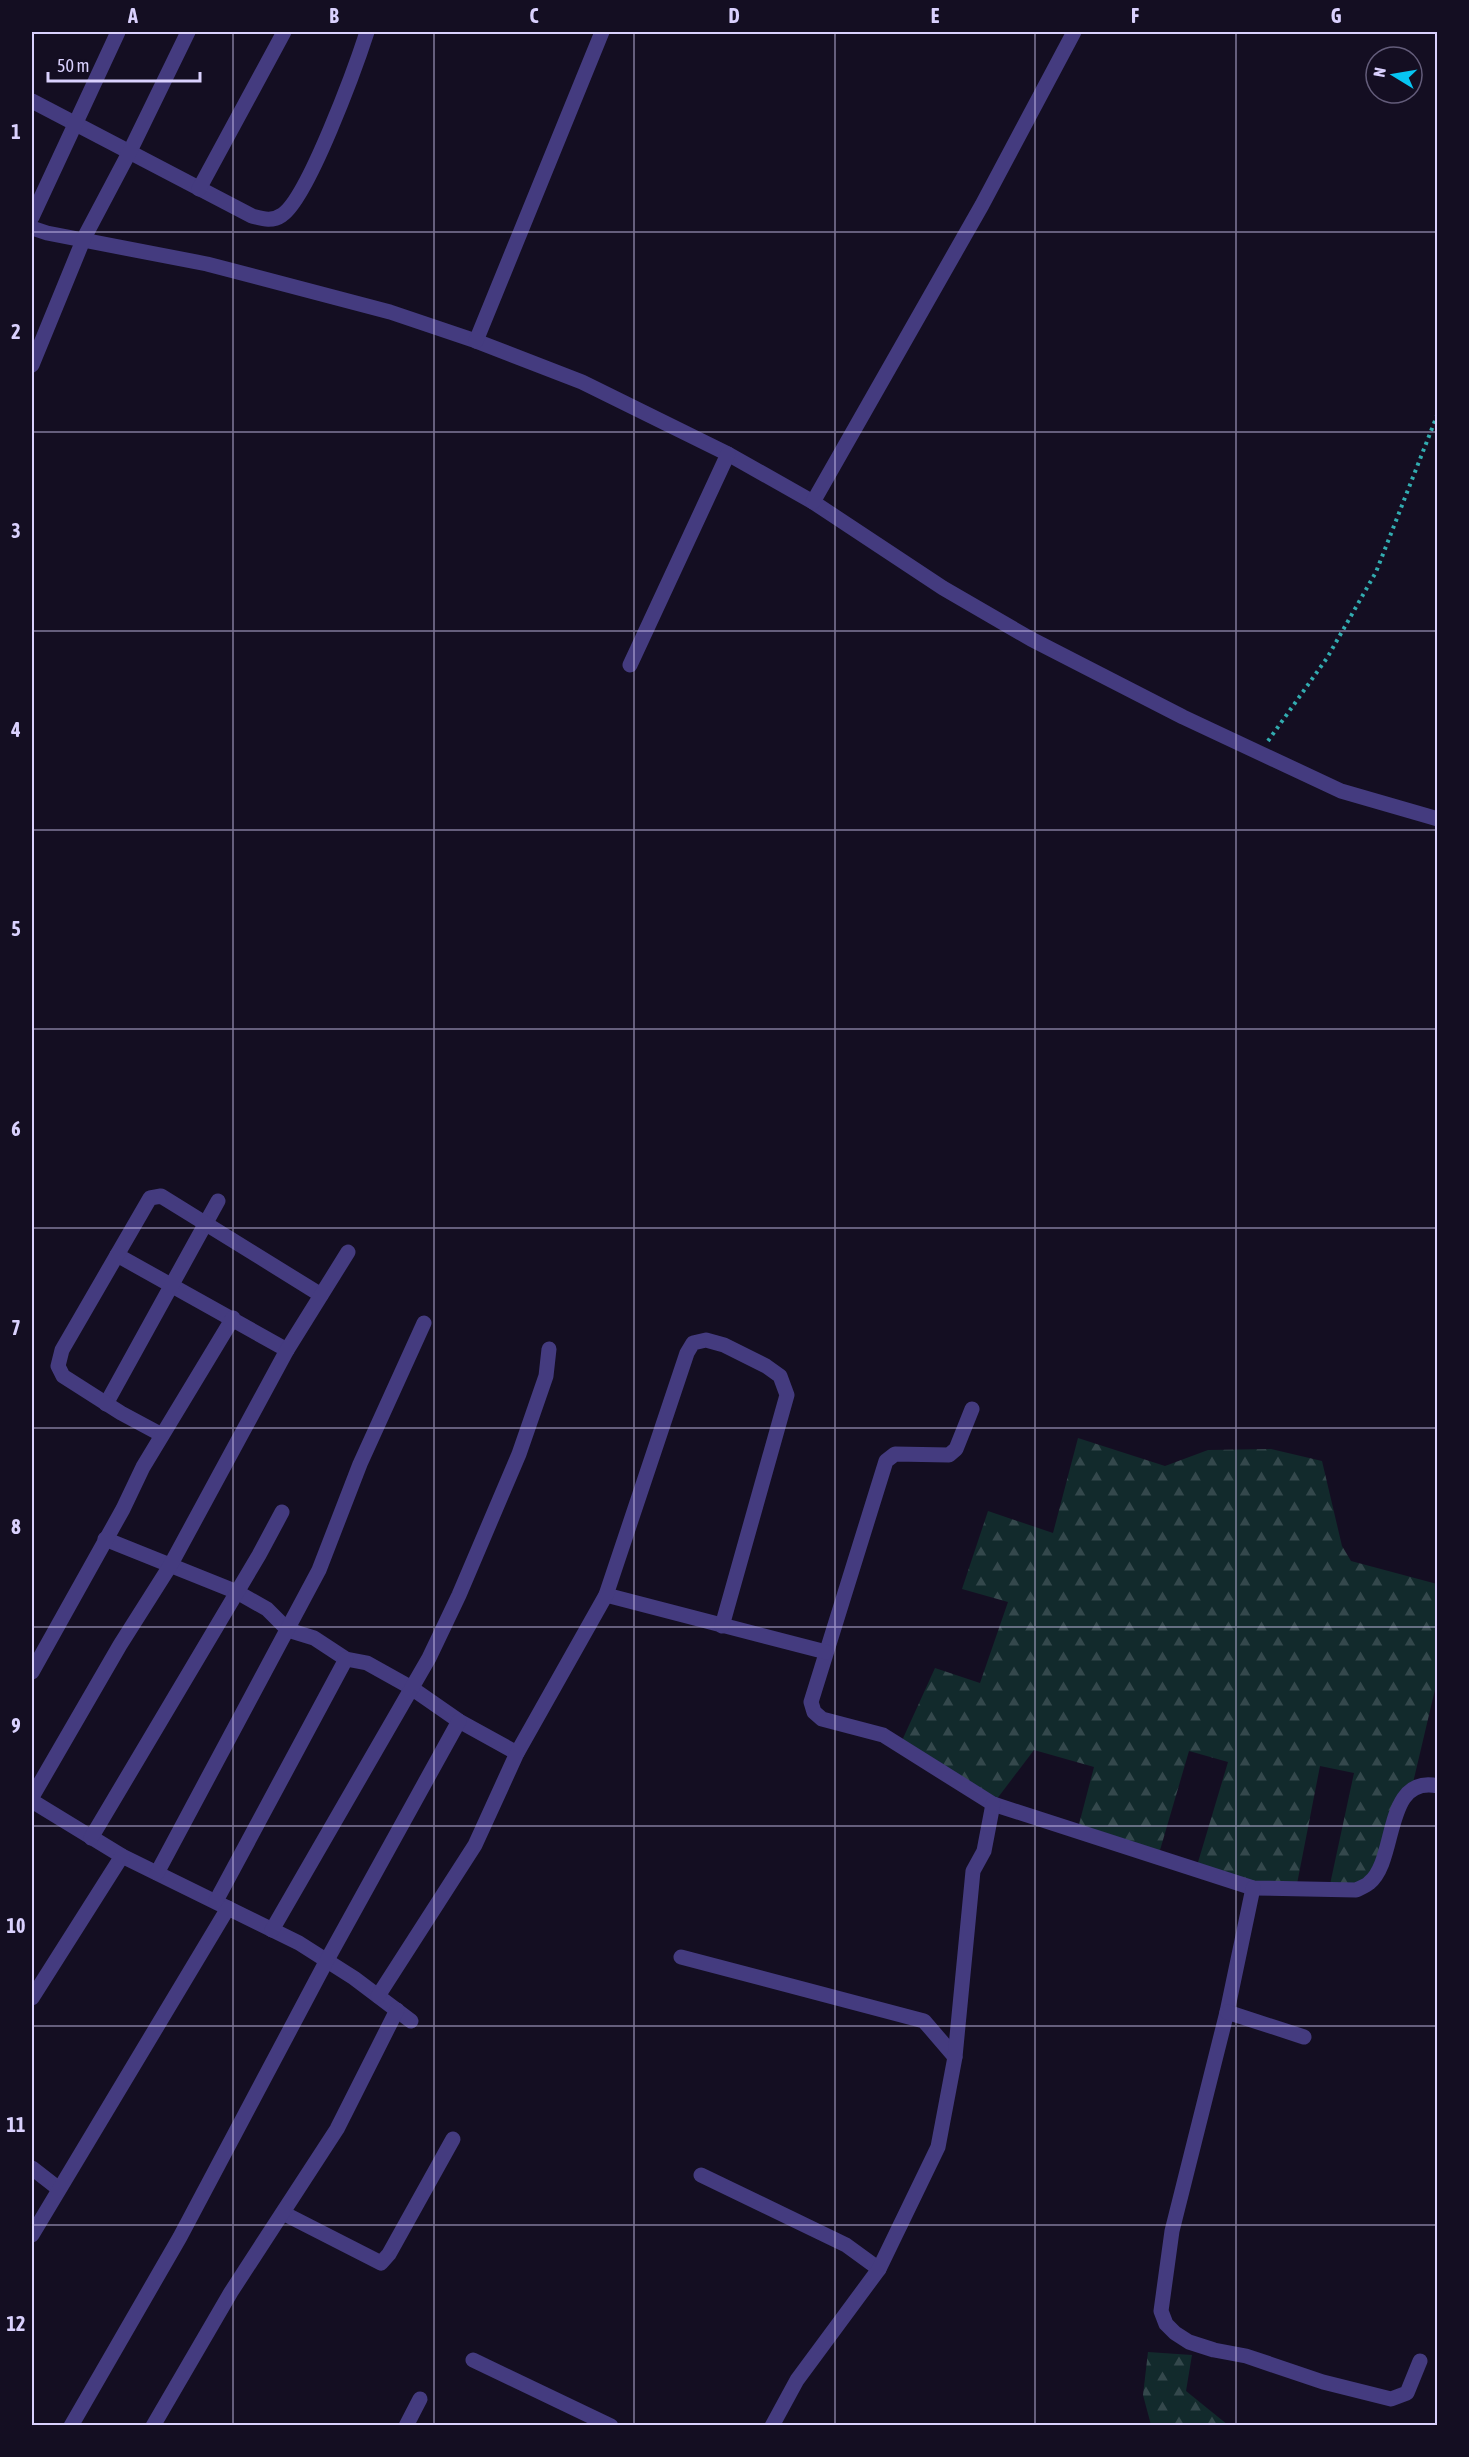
<svg xmlns="http://www.w3.org/2000/svg" width="1469" height="2457" viewBox="0 0 1469 2457" font-family="'Asap Condensed',sans-serif">
<style>
.forest{fill:url(#forest-firs)}
.lines{fill:none;stroke-linecap:round;stroke-linejoin:round}
.path{stroke:#32acb0;stroke-width:4;stroke-dasharray:3 4.5;stroke-linecap:butt}
.minor{stroke:#443b7f;stroke-width:15}
.grid{fill:none;stroke:#dad1fe;stroke-width:1.5;stroke-opacity:0.55}
.neatline{fill:none;stroke:#dad1fe;stroke-width:2}
.grid-label{font-size:20px;text-anchor:middle;font-weight:bold;fill:#dad1fe}
</style>
<defs>
<pattern id="forest-firs" width="22" height="20" patternUnits="userSpaceOnUse" patternTransform="scale(1.5)"><rect width="22" height="20" fill="#122a2c"/><path d="M5 1l3.5 6h-7zM16 11l3.5 6h-7z" fill="#34484c"/></pattern>
</defs>
<rect width="100%" height="100%" fill="#140e22"/>
<g class="forest">
<polygon points="1078,1438 1165,1466 1208,1450 1271,1449 1322,1461 1342,1546 1351,1561 1437,1584 1437,1681 1412,1787 1370,1883 1329,1889 1354,1773 1320,1766 1296,1889 1253,1888 1196,1869 1228,1762 1189,1751 1158,1857 1077,1832 1094,1767 1034,1750 993,1804 900,1745 935,1668 980,1683 1008,1602 962,1589 988,1511 1053,1533"/>
<polygon points="1148,2352 1192,2355 1186,2391 1228,2425 1151,2425 1143,2395"/>
</g>
<g class="lines">
<polyline class="path" points="1268,741 1327,658 1376,572 1438,413"/>
<g class="minor">
<path d="M32,101L252,216C263,219 272,222 282,215C308,198 356,66 367,32"/>
<polyline points="199,189 284,32"/>
<polyline points="32,217 118,32"/>
<polyline points="32,228 47,233 207,264 390,312 476,341 582,382 728,454 813,502 943,588 1031,639 1183,717 1341,791 1438,819"/>
<polyline points="476,341 602,32"/>
<polyline points="32,365 84,238 130,151 188,32"/>
<polyline points="813,502 982,205 1074,32"/>
<polyline points="630,665 728,454"/>
<polyline points="117,1255 287,1350"/>
<polyline points="106,1404 218,1201"/>
<path d="M972,1409L956,1449L949,1455L895,1454L886,1461L811,1702L814,1712L822,1719L883,1735L993,1804L1253,1888L1356,1890C1360,1888 1366,1886 1369,1883C1398,1860 1383,1774 1438,1786"/>
<polyline points="162,1435 121,1413 63,1376 58,1366 62,1350 150,1198 161,1196 321,1295"/>
<polyline points="105,1539 237,1592 267,1609 288,1630 314,1638 346,1659 367,1663 410,1687 459,1721 517,1753"/>
<polyline points="606,1595 826,1652"/>
<polyline points="32,1672 123,1509 143,1467 233,1318"/>
<polyline points="32,1797 120,1645 170,1566 287,1350 348,1252"/>
<polyline points="32,1801 122,1856 299,1943 354,1978 411,2021"/>
<polyline points="91,1838 259,1555 282,1512"/>
<polyline points="157,1873 319,1570 360,1464 424,1323"/>
<polyline points="1253,1888 1227,2012 1172,2231 1161,2311 1166,2324 1175,2333 1189,2342 1214,2350 1246,2356 1323,2382 1391,2399 1407,2393 1420,2361"/>
<polyline points="216,1901 346,1659"/>
<polyline points="272,1930 429,1658 459,1595 519,1454 546,1376 549,1349"/>
<polyline points="681,1957 924,2021 955,2057"/>
<polyline points="378,1996 475,1845 517,1753 606,1595 687,1353 693,1343 706,1340 724,1345 766,1366 780,1376 787,1395 722,1626"/>
<polyline points="32,1998 122,1856"/>
<polyline points="1227,2012 1304,2037"/>
<polyline points="32,2168 59,2189"/>
<polyline points="701,2175 846,2245 879,2269"/>
<polyline points="283,2213 381,2263 389,2254 453,2139"/>
<polyline points="32,2235 228,1908"/>
<polyline points="473,2360 611,2426"/>
<polyline points="71,2426 180,2237 327,1960 459,1721"/>
<polyline points="153,2426 231,2292 337,2129 397,2010"/>
<polyline points="406,2426 420,2399"/>
<polyline points="772,2426 797,2380 879,2269 938,2147 955,2057 973,1871 984,1851 993,1804"/>
</g>
</g>
<path class="grid" d="M233,32V2426M434,32V2426M634,32V2426M835,32V2426M1035,32V2426M1236,32V2426M32,232H1438M32,432H1438M32,631H1438M32,830H1438M32,1029H1438M32,1228H1438M32,1428H1438M32,1627H1438M32,1826H1438M32,2026H1438M32,2225H1438"/>
<rect width="1469" height="2457" fill="none" stroke="#140e22" stroke-width="66"/>
<g transform="translate(1394 75) rotate(281)"><circle r="28" fill="#140e22" stroke="#635c7a" stroke-width="1.5"/>
<path d="M0-4.5L10 22L0 15L-10 22Z" fill="#07c5f3"/>
<text y="-9" font-size="16" font-weight="bold" text-anchor="middle" fill="#dad1fe">N</text>
</g>
<path d="M48 72v9h152v-9" fill="none" stroke="#dad1fe" stroke-width="3"/>
<text x="57" y="72" font-size="18" fill="#dad1fe" stroke="#140e22" stroke-width="4.5" paint-order="stroke">50 m</text>
<rect x="33" y="33" width="1403" height="2391" class="neatline"/>
<g class="grid-label">
<text x="133" y="23">A</text>
<text x="334" y="23">B</text>
<text x="534" y="23">C</text>
<text x="734" y="23">D</text>
<text x="935" y="23">E</text>
<text x="1135" y="23">F</text>
<text x="1336" y="23">G</text>
<text x="16" y="139">1</text>
<text x="16" y="339">2</text>
<text x="16" y="538">3</text>
<text x="16" y="737">4</text>
<text x="16" y="936">5</text>
<text x="16" y="1136">6</text>
<text x="16" y="1335">7</text>
<text x="16" y="1534">8</text>
<text x="16" y="1733">9</text>
<text x="16" y="1933">10</text>
<text x="16" y="2132">11</text>
<text x="16" y="2331">12</text>
</g>
</svg>
